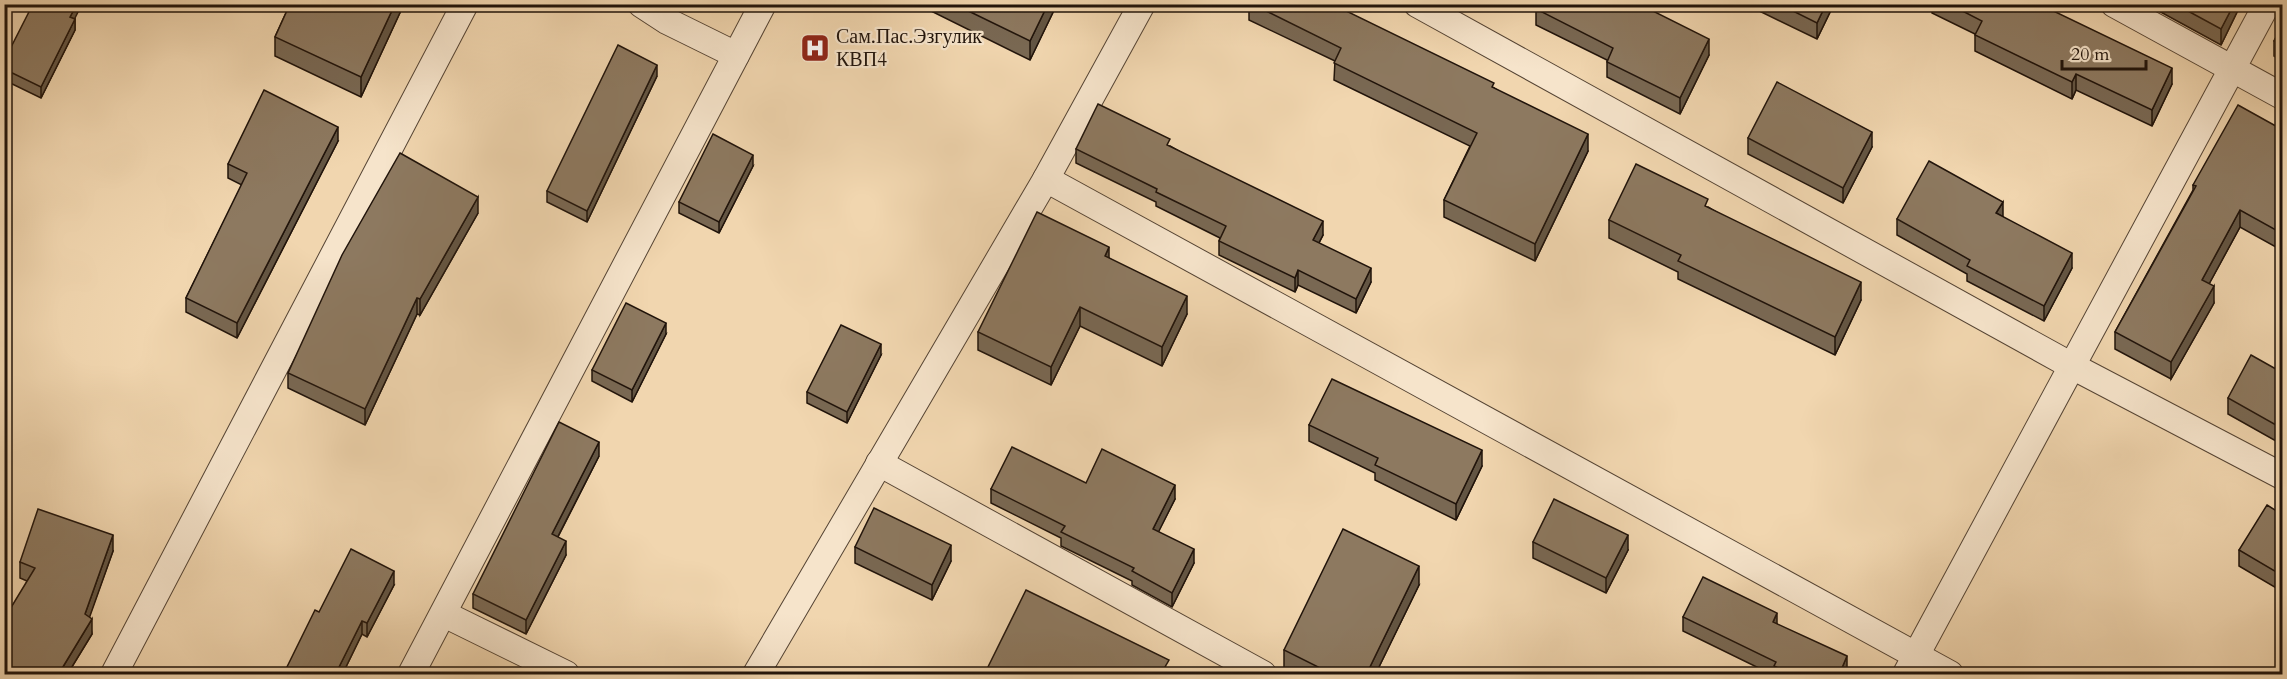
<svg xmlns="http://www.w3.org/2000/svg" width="2287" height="679" viewBox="0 0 2287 679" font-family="Cardo,serif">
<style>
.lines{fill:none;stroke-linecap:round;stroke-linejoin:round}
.street-casing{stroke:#554434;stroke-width:28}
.street{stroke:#f6e4cb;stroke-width:26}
.wall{fill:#796853;stroke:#21140b;stroke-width:1.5}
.shaded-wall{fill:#635543;stroke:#21140b;stroke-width:1.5}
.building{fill:#8d7960;stroke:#21140b;stroke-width:1.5}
.labels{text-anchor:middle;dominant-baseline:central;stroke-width:4.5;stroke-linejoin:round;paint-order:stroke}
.poi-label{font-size:20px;fill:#21140b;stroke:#f6e4cb;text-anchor:start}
</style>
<rect width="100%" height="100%" fill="#f1d6af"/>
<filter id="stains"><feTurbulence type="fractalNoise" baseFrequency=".00333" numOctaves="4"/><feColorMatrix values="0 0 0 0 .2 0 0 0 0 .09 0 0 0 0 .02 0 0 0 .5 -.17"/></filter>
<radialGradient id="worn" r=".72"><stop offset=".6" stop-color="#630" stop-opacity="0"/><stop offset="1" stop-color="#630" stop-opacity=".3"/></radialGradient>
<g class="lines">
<g class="street-casing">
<g id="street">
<polyline points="641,4 667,21 736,55"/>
<polyline points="1417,4 2072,366 2282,476"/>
<polyline points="2114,4 2282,96"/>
<polyline points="1046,179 1950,674"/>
<polyline points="879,463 1263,674"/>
<polyline points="444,614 566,674"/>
<polyline points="114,674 465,4"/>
<polyline points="411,674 763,4"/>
<polyline points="756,674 1046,179 1142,4"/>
<polyline points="1906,674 2267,4"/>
</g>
</g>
<use href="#street" class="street"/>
</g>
<g class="wall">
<polygon points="290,4 404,4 361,97 275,56 275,37"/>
<polygon points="927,4 1057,4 1030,60 927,9"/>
<polygon points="1248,4 1347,4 1347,12 1494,88 1588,151 1535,261 1444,217 1444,200 1470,146 1334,80 1335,61 1249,20 1249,5"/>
<polygon points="1749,4 1834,4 1817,39 1749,6"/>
<polygon points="1923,4 2039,4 2172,84 2152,126 2076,90 2072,99 1975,51 1975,34 1932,13 1932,9"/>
<polygon points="2146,4 2241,4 2221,45"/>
<polygon points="1642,6 1709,55 1680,114 1607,77 1607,60 1536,25 1536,9"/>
<polygon points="75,19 75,30 41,98 4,80 4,61"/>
<polygon points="2283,24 2283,61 2274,56 2274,41"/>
<polygon points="657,76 587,222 547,202 547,191"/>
<polygon points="2283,130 2283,251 2240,227 2209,284 2214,303 2171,379 2115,349 2115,332 2193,190 2193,185"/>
<polygon points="1748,138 1872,147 1843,203 1748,154"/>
<polygon points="338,141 237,338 186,312 186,298 242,185 228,178 228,164"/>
<polygon points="1170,146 1323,235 1319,243 1371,282 1356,313 1298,285 1295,292 1219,255 1219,241 1220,238 1156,206 1156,202 1076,163 1076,149"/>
<polygon points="753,166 719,233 679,213 679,202"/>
<polygon points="1708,207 1861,300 1835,355 1678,279 1678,272 1609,238 1609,220"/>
<polygon points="478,213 420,315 417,314 365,425 288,388 288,373"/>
<polygon points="2003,217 2072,268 2044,321 1967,281 1967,274 1897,235 1897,219"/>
<polygon points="1109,258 1187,314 1162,366 1080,326 1051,385 978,350 978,332"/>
<polygon points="666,334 632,402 592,381 592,370"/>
<polygon points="881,355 847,423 807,403 807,392"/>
<polygon points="2283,373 2283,445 2228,414 2228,398"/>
<polygon points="1309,425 1482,466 1456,520 1375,480 1375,473 1309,441"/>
<polygon points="599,456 558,537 566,555 526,634 473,608 473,594"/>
<polygon points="1086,483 1175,499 1158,532 1194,563 1172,607 1132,585 1132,581 1061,546 1061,538 991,503 991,489"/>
<polygon points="2283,515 2283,592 2239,566 2239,550"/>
<polygon points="1533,542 1628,550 1606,593 1533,558"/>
<polygon points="855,547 951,561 932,600 855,563"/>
<polygon points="113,551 89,617 92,634 67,675 4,675 27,581 20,578 20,562"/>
<polygon points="394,585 367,637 362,634 342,675 283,675 319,612"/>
<polygon points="1419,585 1375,675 1294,675 1284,669 1284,650"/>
<polygon points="1683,617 1777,624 1847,670 1845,675 1773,675 1683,631"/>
<polygon points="2283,654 2283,674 2281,673 2281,657"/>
</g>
<g class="shaded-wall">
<polygon points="77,4 82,4 70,28 70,17"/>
<polygon points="395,4 404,4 361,97 361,77"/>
<polygon points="1048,4 1057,4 1030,60 1030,41"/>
<polygon points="1345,4 1347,4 1347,16 1342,9"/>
<polygon points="1826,4 1834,4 1817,39 1817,23"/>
<polygon points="2234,4 2241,4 2221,45 2221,29"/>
<polygon points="75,19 75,30 41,98 41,87"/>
<polygon points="1709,39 1709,55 1680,114 1680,98"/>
<polygon points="657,65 657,76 587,222 587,211"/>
<polygon points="2172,68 2172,84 2152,126 2152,110"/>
<polygon points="2076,74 2076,90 2072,99 2072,82"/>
<polygon points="338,127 338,141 237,338 237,323"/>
<polygon points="1872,132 1872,147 1843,203 1843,188"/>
<polygon points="1588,134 1588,151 1535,261 1535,244"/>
<polygon points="753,155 753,166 719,233 719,222"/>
<polygon points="478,197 478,213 420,315 420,299"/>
<polygon points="2003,202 2003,217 1996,213"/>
<polygon points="2240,210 2240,227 2202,297 2202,280"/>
<polygon points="1323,221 1323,235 1313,254 1313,240"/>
<polygon points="1109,247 1109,265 1105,256"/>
<polygon points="2072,253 2072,268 2044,321 2044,306"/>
<polygon points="1371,268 1371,282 1356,313 1356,299"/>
<polygon points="1298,270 1298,285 1295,292 1295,278"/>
<polygon points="1861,282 1861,300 1835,355 1835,337"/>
<polygon points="2214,286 2214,303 2171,379 2171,362"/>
<polygon points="1187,296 1187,314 1162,366 1162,347"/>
<polygon points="417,298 417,314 365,425 365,409"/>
<polygon points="1080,307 1080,326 1051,385 1051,367"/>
<polygon points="666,323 666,334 632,402 632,390"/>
<polygon points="881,344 881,355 847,423 847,412"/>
<polygon points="599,442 599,456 552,548 552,534"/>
<polygon points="1482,450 1482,466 1456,520 1456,504"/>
<polygon points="1175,485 1175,499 1153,543 1153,529"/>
<polygon points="113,535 113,551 85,630 85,614"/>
<polygon points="1628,535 1628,550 1606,593 1606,578"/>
<polygon points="566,541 566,555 526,634 526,620"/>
<polygon points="951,545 951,561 932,600 932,585"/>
<polygon points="1194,549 1194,563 1172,607 1172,593"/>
<polygon points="1419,566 1419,585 1375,675 1366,675"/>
<polygon points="394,571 394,585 367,637 367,623"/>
<polygon points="1777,613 1777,627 1773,622"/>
<polygon points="92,619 92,634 67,675 58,675"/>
<polygon points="362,621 362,634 342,675 335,675"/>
<polygon points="1847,656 1847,670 1845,675 1839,675"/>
</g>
<g class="building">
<polygon points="33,4 77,4 70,17 75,19 41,87 4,69 4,61"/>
<polygon points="290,4 395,4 361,77 275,37"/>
<polygon points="954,4 1048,4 1030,41"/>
<polygon points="1252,4 1345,4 1342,9 1494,83 1492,87 1588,134 1535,244 1444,200 1477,133 1334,63 1341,48"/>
<polygon points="1538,4 1639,4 1709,39 1680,98 1607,62 1613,48 1536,9"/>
<polygon points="1779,4 1826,4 1817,23"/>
<polygon points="1949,4 2039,4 2172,68 2152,110 2076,74 2072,82 1975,35 1982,21"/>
<polygon points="2175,4 2234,4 2221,29"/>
<polygon points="2283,24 2283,46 2274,41"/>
<polygon points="618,45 657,65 587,211 547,191"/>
<polygon points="1777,82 1872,132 1843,188 1748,138"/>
<polygon points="264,90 338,127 237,323 186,298 247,173 228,164"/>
<polygon points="1098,104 1170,139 1167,145 1323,221 1313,240 1371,268 1356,299 1298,270 1295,278 1219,241 1226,226 1156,192 1157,189 1076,149"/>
<polygon points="2238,105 2283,130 2283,234 2240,210 2202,280 2214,286 2171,362 2115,332 2196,186 2193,185"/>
<polygon points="713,134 753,155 719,222 679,202"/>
<polygon points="400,153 478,197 420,299 417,298 365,409 288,373 342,255"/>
<polygon points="1929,161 2003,202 1996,213 2072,253 2044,306 1967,266 1970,260 1897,219"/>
<polygon points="1636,164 1708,199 1705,206 1861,282 1835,337 1678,261 1681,255 1609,220"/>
<polygon points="1037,212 1109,247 1105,256 1187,296 1162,347 1080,307 1051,367 978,332"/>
<polygon points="626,303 666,323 632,390 592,370"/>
<polygon points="841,325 881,344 847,412 807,392"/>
<polygon points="2251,355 2283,373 2283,429 2228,398"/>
<polygon points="1332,379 1482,450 1456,504 1375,465 1378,458 1309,425"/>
<polygon points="559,422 599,442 552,534 566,541 526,620 473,594"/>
<polygon points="1012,447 1086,483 1102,449 1175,485 1153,529 1194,549 1172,593 1132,571 1134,568 1061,532 1065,526 991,489"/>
<polygon points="1554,499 1628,535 1606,578 1533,542"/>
<polygon points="2267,505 2283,515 2283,576 2239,550"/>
<polygon points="874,508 951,545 932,585 855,547"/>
<polygon points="38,509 113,535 85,614 92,619 58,675 4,675 4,619 35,568 20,562"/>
<polygon points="1343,529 1419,566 1366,675 1334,675 1284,650"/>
<polygon points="351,549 394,571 367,623 362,621 335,675 283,675 315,610 319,612"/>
<polygon points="1703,577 1777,613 1773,622 1847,656 1839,675 1793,675 1774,666 1776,662 1683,617"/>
<polygon points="1026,590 1169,660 1165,667 1181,675 1074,675 1068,671 1066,675 984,675"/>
</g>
<defs>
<g id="hospital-square" transform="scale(1.5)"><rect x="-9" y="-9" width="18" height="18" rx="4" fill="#8f2418" stroke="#f6e4cb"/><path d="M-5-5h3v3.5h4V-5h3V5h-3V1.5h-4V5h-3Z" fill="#fff"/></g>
</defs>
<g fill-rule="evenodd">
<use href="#hospital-square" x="815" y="48"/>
</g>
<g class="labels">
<g class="poi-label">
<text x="836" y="36">Сам.Пас.Эзгулик<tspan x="836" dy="23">КВП4</tspan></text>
</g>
</g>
<rect width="2287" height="679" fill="none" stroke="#f1d6af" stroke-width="24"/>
<rect x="6" y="6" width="2275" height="667" fill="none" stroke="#21140b" stroke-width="3"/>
<rect x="12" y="12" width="2263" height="655" fill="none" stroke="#21140b" stroke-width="1.5"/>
<path d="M2062 60v9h84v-9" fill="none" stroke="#21140b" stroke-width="3"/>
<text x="2071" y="60" font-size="18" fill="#21140b" stroke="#f6e4cb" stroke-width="4.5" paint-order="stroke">20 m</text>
<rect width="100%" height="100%" filter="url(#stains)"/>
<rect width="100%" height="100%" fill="url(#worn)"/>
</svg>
